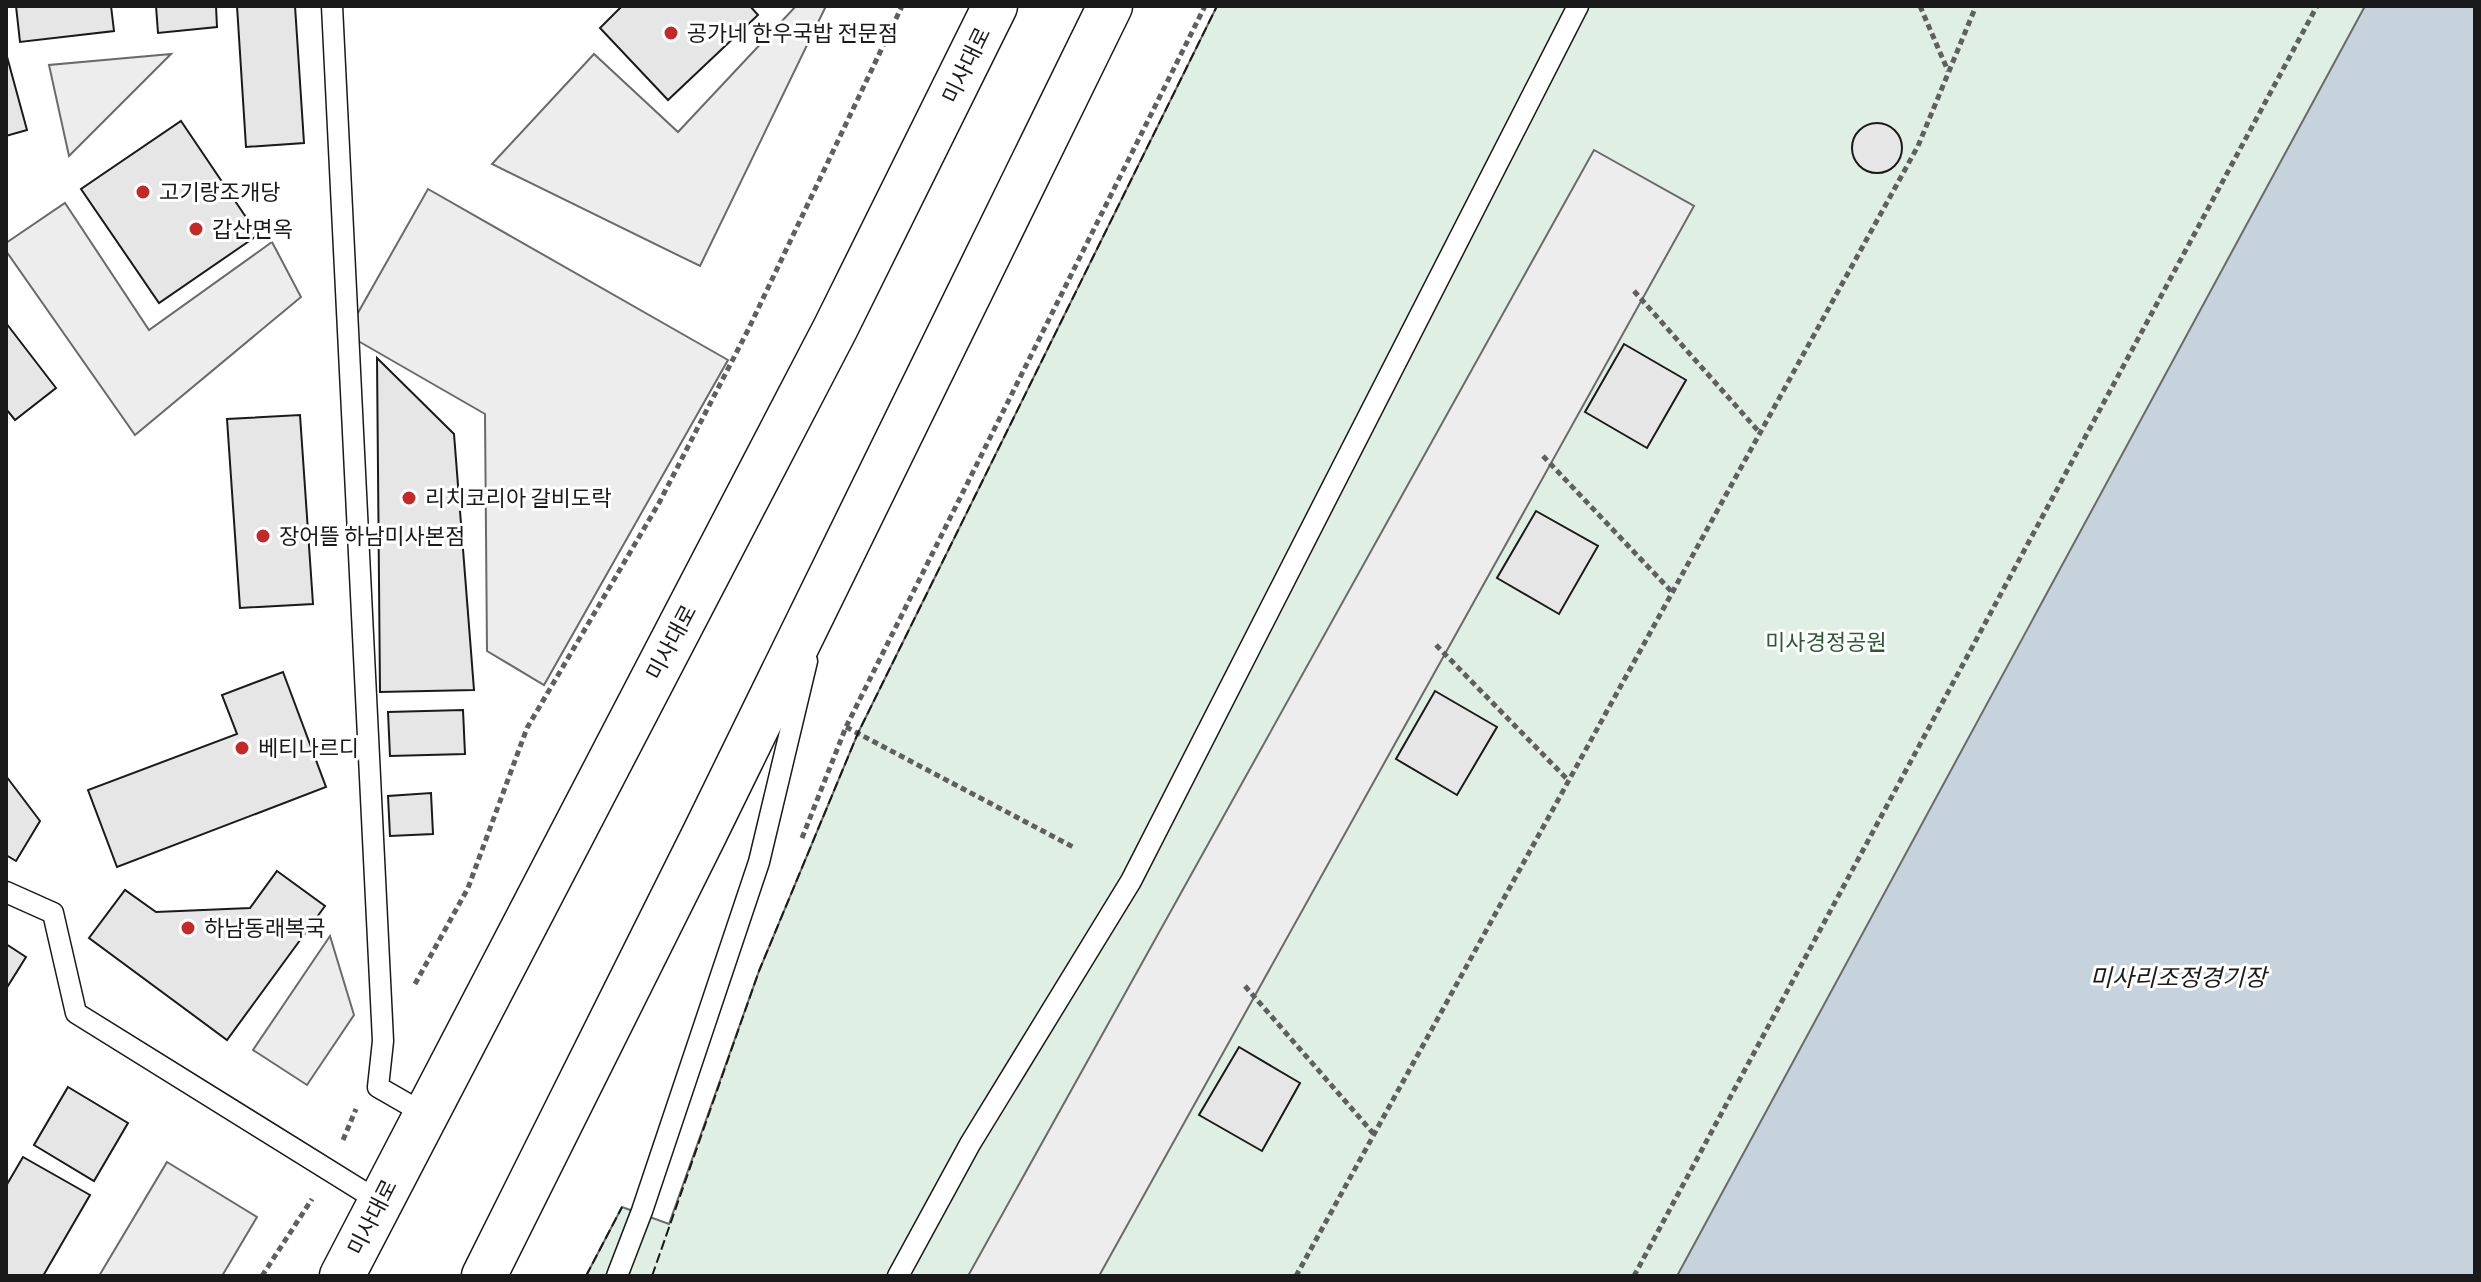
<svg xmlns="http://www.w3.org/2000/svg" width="2481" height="1282" viewBox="0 0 2481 1282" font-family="Manrope,'Noto Sans KR',sans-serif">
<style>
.green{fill:#e0efe3;stroke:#6a6a6a;stroke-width:2}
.parking{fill:#ededed;stroke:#6a6a6a;stroke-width:2}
.water{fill:#c6d2dc;stroke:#6a6a6a;stroke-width:2}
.building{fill:#e6e6e6;stroke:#1a1a1a;stroke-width:2}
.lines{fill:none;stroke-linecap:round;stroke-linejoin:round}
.lane-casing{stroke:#1a1a1a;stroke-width:23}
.primary-casing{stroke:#1a1a1a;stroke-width:47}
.path{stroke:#5f5f5f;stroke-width:5;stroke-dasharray:6 4;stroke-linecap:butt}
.lane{stroke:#fff;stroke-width:20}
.primary{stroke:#fff;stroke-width:44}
.fence{stroke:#1a1a1a;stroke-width:2;stroke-dasharray:10 4;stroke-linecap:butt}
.poi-dot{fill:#c62828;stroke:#fff;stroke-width:3}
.labels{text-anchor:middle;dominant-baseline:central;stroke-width:6;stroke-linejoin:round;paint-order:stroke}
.poi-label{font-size:22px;fill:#1a1a1a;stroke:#fff;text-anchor:start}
.street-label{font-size:22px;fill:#1a1a1a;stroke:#fff}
.park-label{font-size:22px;fill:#2b5a34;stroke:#fff}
.water-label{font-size:24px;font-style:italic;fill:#1a1a1a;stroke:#fff}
</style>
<rect width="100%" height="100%" fill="#fff"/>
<polygon class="green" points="1217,6 2475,6 2475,1276 586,1276 622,1207 669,1224 759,971 858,733"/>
<g class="parking">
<polygon points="796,6 826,6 700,266 492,164 594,54 678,132"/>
<polygon points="171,54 69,156 49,65"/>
<polygon points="1594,150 1694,206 1099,1276 968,1276"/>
<polygon points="428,189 728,360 544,685 487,651 485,414 346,334"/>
<polygon points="65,203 149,330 272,242 301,297 135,435 6,251 6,243"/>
<polygon points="330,936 354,1015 307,1085 253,1050"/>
<polygon points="167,1162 257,1217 222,1276 99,1276"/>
</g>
<polygon class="water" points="2365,6 2475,6 2475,1276 1677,1276"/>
<g class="building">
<polygon points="16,6 111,6 114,31 20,42"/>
<polygon points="156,6 216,6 217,27 158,33"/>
<polygon points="237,6 295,6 304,143 246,147"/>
<polygon points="622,6 750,6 758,15 668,100 600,28"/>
<polygon points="6,53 27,130 6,136"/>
<polygon points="181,121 258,235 159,303 81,189"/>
<circle cx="1877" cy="148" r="25"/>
<polygon points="6,323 56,388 15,420 6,409"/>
<polygon points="1624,344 1686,380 1647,448 1585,412"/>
<polygon points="377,358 454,434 474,690 380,692"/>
<polygon points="300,415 313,604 240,608 227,419"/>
<polygon points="1536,511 1598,546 1559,614 1497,578"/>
<polygon points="283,672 326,787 117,867 88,790 237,734 222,695"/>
<polygon points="1435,691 1497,727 1457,795 1396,759"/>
<polygon points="463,710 465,754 390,756 388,712"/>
<polygon points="6,776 40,821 16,861 6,855"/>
<polygon points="431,793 433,834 390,836 388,796"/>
<polygon points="277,871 325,906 227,1040 89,938 125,890 156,912 250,908"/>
<polygon points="6,944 26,957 6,989"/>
<polygon points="1239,1047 1300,1083 1262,1151 1199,1115"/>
<polygon points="68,1087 128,1123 94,1181 34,1145"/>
<polygon points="23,1157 90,1195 43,1276 6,1276 6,1186"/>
</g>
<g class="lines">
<g class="lane-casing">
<g id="lane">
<polyline points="332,6 383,1041 378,1087 425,1114"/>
<polyline points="6,892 53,913 76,1013 380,1202"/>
<polyline points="617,1276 642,1211 759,862 807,661"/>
<polyline points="898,1276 970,1144 1131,881 1578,6"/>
</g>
</g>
<g class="primary-casing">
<g id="primary">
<polyline points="342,1276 835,329 995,6"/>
<polyline points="484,1276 705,833 1110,6"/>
</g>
</g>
<g class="path">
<polyline points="1920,6 1948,71"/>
<polyline points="1634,291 1760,433"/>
<polyline points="1543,456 1672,592"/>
<polyline points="1436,645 1568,780"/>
<polyline points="846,727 1075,848"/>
<polyline points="802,838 846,727 1205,6"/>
<polyline points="415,984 468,888 527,728 659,503 748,330 902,6"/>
<polyline points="1245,986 1373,1133"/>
<polyline points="343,1140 356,1109"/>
<polyline points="262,1276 312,1199"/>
<polyline points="1296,1276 1918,146 1976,6"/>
<polyline points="1634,1276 2317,6"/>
</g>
<use href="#lane" class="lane"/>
<use href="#primary" class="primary"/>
<g class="fence">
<polyline points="586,1276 622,1207"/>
<polyline points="652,1276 759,971 858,733 1217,6"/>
</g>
</g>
<g class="poi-dot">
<circle cx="671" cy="33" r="8"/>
<circle cx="143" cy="192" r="8"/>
<circle cx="196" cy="229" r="8"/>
<circle cx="409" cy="498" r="8"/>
<circle cx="263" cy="536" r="8"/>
<circle cx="242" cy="748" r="8"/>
<circle cx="188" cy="928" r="8"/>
</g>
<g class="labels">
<g class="poi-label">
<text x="687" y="33">공가네 한우국밥 전문점</text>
<text x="159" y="192">고기랑조개당</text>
<text x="212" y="229">갑산면옥</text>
<text x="425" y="498">리치코리아 갈비도락</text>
<text x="279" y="536">장어뜰 하남미사본점</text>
<text x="258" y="748">베티나르디</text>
<text x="204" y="928">하남동래복국</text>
</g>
<g class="street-label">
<text transform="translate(966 65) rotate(-64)">미사대로</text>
<text transform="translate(671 642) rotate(-62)">미사대로</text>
<text transform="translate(372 1217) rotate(-63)">미사대로</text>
</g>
<g class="park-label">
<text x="1826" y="642">미사경정공원</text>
</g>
<g class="water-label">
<text x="2178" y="976">미사리조정경기장</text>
</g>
</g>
<rect width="2481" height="1282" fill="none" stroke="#1a1a1a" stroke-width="16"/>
</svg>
